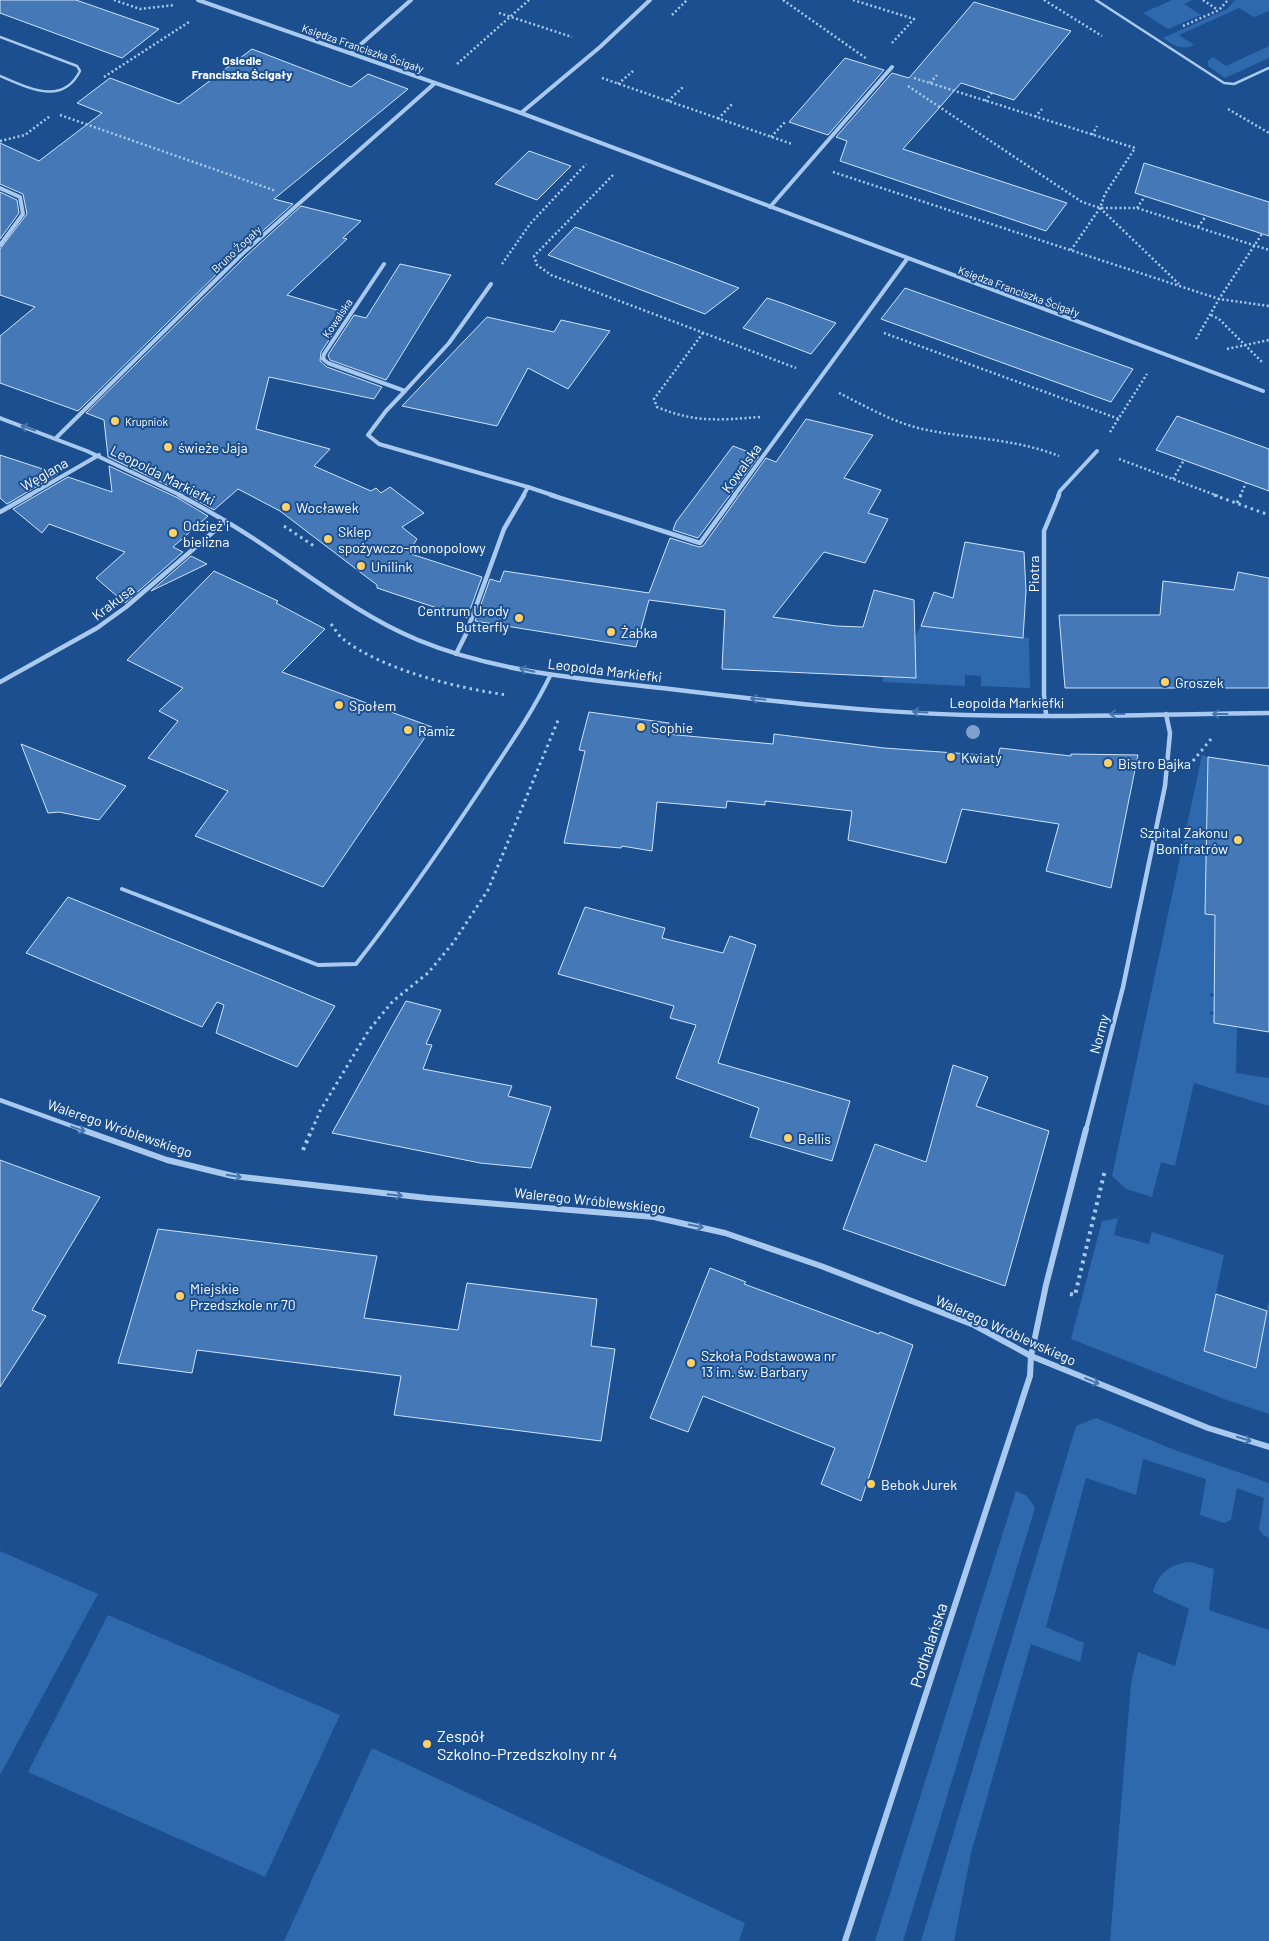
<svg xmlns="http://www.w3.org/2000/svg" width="1269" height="1941" viewBox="0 0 1269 1941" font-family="Barlow,sans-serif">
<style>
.green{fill:#2e69ad}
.building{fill:#4478b7;stroke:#cfe3fa}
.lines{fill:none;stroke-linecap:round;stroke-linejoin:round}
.path-far2{stroke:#a9c9ee;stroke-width:2.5;stroke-dasharray:2 2.5;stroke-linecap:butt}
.path-far1{stroke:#a9c9ee;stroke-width:3;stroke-dasharray:2.5 4;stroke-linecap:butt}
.path{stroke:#a9c9ee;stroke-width:4;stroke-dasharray:3 4.5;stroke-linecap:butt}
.service-far1{stroke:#a9c9ee;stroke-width:2.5}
.service{stroke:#a9c9ee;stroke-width:4}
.minor-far2{stroke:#a9c9ee;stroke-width:4}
.minor-far1{stroke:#a9c9ee;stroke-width:4.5}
.minor{stroke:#a9c9ee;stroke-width:6}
.tree{fill:#7ea0ca}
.oneway{stroke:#4674ac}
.poi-dot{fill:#ffd166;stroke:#1b4f8f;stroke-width:2}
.labels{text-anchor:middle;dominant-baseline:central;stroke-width:4;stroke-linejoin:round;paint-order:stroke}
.far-street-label{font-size:11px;fill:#fff;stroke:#1b4f8f}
.far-poi-label{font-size:11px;fill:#fff;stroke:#1b4f8f;text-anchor:start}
.far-neighbourhood-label{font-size:12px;font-weight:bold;fill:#fff;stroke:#1b4f8f}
.poi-label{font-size:14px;fill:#fff;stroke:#1b4f8f;text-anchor:start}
.street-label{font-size:14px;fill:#fff;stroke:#1b4f8f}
.near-street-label{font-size:16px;fill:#fff;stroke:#1b4f8f}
.near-poi-label{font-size:16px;fill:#fff;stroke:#1b4f8f;text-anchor:start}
</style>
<rect width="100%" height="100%" fill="#1b4f8f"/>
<g class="green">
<polygon points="1172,0 1192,0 1184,4 1201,15 1168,29 1143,13"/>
<path d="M1235,0H1269V11L1254,17L1239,8L1179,35L1194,45C1182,51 1173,45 1163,38L1227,9Z"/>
<polygon points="1269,46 1269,58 1225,78 1208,66 1208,61 1213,57 1226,66"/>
<polygon points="924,620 961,630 1029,638 1030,688 981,686 981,676 965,675 965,686 883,682 883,676 915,677 915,637"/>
<polygon points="1202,755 1208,757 1205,914 1258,922 1215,928 1214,994 1211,993 1210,996 1214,997 1214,1012 1210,1011 1210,1014 1214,1015 1214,1023 1237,1027 1236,1073 1269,1078 1269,1106 1194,1083 1175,1166 1161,1162 1152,1197 1126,1189 1112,1176"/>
<polygon points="1118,1218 1114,1235 1149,1244 1152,1232 1224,1255 1204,1351 1256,1368 1269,1299 1269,1414 1224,1399 1071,1339 1102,1221"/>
<polygon points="1096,1418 1175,1450 1269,1483 1269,1538 1263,1535 1259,1529 1264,1498 1237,1488 1231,1520 1224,1523 1200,1515 1206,1479 1143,1459 1136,1495 1086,1478 1046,1627 1084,1643 1080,1662 1031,1644 971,1853 954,1941 921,1941 1076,1426"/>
<polygon points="1016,1491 1027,1496 1035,1508 903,1941 875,1941"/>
<polygon points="0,1551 98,1594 0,1775"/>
<path d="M1191,1562L1214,1569L1209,1610L1269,1630V1941H1110L1131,1683L1138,1652L1175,1666L1189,1609L1153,1592C1158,1573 1172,1563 1191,1562Z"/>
<polygon points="108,1615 340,1715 265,1877 28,1772"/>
<polygon points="372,1748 745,1923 739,1941 284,1941"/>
</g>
<g class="building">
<polygon points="0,0 76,0 159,29 122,58 0,13"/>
<polygon points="974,2 1071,31 1014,100 961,83 903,149 1067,203 1046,231 840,161 847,141 836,137 892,73 909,78"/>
<polygon points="252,49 351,87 368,74 408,89 274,199 293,204 240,251 78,411 0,383 0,336 35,307 0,295 0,249 27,214 23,194 0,184 0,143 39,161 102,113 77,103 110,78 179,104"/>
<polygon points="845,58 884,70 828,135 789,122"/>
<polygon points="529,151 571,166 537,200 495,184"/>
<polygon points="1144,163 1269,202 1269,236 1135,193"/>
<polygon points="0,192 17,200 19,213 0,239"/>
<polygon points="301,206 361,221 343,238 347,239 287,295 347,313 321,352 320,361 327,367 382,387 374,399 269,377 256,429 330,449 314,466 371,491 376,488 381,493 390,487 424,513 402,527 417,539 408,553 482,577 467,618 377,588 377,585 280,511 238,489 214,510 184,493 108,457 104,420 86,413 245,257"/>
<polygon points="575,227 676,264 739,288 705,314 548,255"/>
<polygon points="400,264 451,275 386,380 330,360 328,355 354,315 366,318"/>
<polygon points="905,288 1068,346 1133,369 1111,402 881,319"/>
<polygon points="767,298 782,303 836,323 811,354 743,328"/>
<polygon points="487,317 554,332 561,320 610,331 568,389 528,368 497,426 402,406"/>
<polygon points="1177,416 1269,449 1269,491 1156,450"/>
<polygon points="806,419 873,435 844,478 881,490 868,513 888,519 865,563 824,552 773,617 836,626 863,627 874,590 914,600 916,678 722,669 725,610 649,600 636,647 475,621 490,579 500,582 504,571 649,593 670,538 699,547 703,546 766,458 776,462"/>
<polygon points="733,446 759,456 698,538 673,530 676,522"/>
<polygon points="0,455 58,474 7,504 0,498"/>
<polygon points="109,466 176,497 208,516 173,547 183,552 125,603 96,578 125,552 49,524 42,533 13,509 68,477 112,492"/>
<polygon points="965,542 1024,552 1026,591 1023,638 921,626 934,592 953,598"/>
<polygon points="191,556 207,564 151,591"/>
<polygon points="214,571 278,601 276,603 325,629 282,672 432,727 323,887 195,836 228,791 148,758 178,721 159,711 183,688 127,660"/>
<polygon points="1238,572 1269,578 1269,688 1065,688 1059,615 1160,615 1163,581 1234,590"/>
<polygon points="589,712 669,723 667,734 773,744 774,734 884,748 998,756 1000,748 1071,756 1071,754 1138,755 1111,888 1046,871 1059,824 962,809 946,863 848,840 852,811 765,801 765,805 727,801 726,808 657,802 652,851 622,846 621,848 564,843 585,751 579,750"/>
<polygon points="21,744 126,786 99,820 59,812 48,813"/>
<polygon points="1208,757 1269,766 1269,1032 1214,1023 1215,915 1205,914"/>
<polygon points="68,897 267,978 335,1006 297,1067 216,1033 224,1005 217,1002 202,1027 26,953"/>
<polygon points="585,907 665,928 662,938 723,953 730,936 756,945 718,1063 850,1101 832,1161 750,1137 759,1108 676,1078 696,1025 670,1018 674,1006 558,974"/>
<polygon points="406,1001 441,1010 426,1044 432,1045 423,1069 512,1086 508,1096 551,1107 531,1168 480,1163 332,1133"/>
<polygon points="953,1065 988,1077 976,1106 1049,1131 1005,1286 843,1229 875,1144 926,1162"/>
<polygon points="0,1160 100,1197 32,1310 46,1316 0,1387"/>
<polygon points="158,1229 377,1256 364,1318 458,1330 467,1283 597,1299 591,1346 615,1349 601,1441 394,1415 401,1376 197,1350 192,1373 118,1363"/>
<polygon points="710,1268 746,1282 744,1284 879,1334 880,1332 913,1345 861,1501 821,1484 835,1448 703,1396 688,1432 650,1418"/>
<polygon points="1216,1294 1267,1311 1256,1368 1204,1351"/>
</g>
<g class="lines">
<g class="path-far2">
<polyline points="114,0 140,9 175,5"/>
<polyline points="783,0 867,59"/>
<polyline points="853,0 914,19 892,43"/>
<polyline points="1044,0 1102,36"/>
<polyline points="1203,0 1218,10"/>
<polyline points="499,13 572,37"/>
<polyline points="672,15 687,0"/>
<polyline points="1183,26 1219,10 1228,0"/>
<polyline points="457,64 529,0"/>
<polyline points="104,77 189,22"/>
<polyline points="602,78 792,144"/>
<polyline points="914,78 1135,148 1105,194 1100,208 1071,250"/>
<polyline points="930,83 937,75"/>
<polyline points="618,84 633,71"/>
<polyline points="908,86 1082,202 1100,208 1137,208 1269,250"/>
<polyline points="668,101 683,87"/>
<polyline points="985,101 992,93"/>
<polyline points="1228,109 1269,133"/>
<polyline points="60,115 276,191"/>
<polyline points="1035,117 1042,109"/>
<polyline points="718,119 733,103"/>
<polyline points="1092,135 1097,126"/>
<polyline points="771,137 786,121"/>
<polyline points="0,141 25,135 50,116"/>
<polyline points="833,172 1219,299 1269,306"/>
<polyline points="613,175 534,256 537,265 551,275 796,368"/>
<polyline points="1100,208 1179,284"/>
<polyline points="1137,208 1145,196"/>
<polyline points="1198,227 1206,216"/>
<polyline points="502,264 530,224 586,164"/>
<polyline points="1211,315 1219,319 1263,363"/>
<path d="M703,333L654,399L657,407C695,423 720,420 760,417"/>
<polyline points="884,333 1119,419"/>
<polyline points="1196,339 1219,299 1262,234"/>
<polyline points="1227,349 1269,340"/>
<path d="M839,393C867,407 896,424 927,430C972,439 1016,439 1059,456"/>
<polyline points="1110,432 1147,374"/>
<polyline points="1119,459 1218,496"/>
<polyline points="1173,479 1184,460"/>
<polyline points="1240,496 1246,483"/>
</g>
<g class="path-far1">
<polyline points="1214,495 1269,515"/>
<polyline points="1237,503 1241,495"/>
<polyline points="284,526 314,546"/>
<path d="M331,624C335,629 338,635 343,639C383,670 457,688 507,695"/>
<polyline points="1193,761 1211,739"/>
<polyline points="312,1130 320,1111 369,1030 393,1001 428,973 453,943 488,890 559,718"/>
</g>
<g class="path">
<polyline points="303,1150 312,1129"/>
<polyline points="1070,1294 1075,1295 1105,1170"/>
</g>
<g class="service-far1">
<polyline points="1096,0 1224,83 1234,84 1269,68"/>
<path d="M0,37L77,66L80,71C62,107 27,87 0,76"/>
</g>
<path class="service" d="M122,889L318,965L356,964C401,907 442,847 482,787C506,750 531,715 550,676"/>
<g class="minor-far2">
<polyline points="198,0 521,113 1263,391"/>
<polyline points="351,53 411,0"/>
<polyline points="521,113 600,47 650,0"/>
<polyline points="0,188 20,197 23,214 0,245"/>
<polyline points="770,207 892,67"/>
<polyline points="384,264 324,354 323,359 328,363 405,391 386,411 368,435 379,444 528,487"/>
<polyline points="405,391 449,343 491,284"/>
<polyline points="0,418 87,451 182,496"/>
<polyline points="57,437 242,254 435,83"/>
<polyline points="28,496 99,455"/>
<polyline points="523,496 528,487 555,496"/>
<polyline points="734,496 907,259"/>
<polyline points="1058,496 1060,491 1097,451"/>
</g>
<g class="minor-far1">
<path d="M179,495C211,512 242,530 272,551C319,583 365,618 418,640C498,673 585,679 670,689C768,701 867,712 966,715C1067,718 1168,714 1269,713"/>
<polyline points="551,495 700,543 735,495"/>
<polyline points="0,512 30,495"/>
<polyline points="456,654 466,634 504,529 524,495"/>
<polyline points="0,682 97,628 126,607 226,521"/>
<polyline points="1046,714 1044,695 1044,531 1059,495"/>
<polyline points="0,1100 83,1130"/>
<polyline points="1086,1130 1123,987 1165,786 1170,733 1166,714"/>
</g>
<g class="minor">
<polyline points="80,1129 167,1160 233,1176 427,1198 654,1217 725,1233 821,1266 974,1325 1031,1356 1208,1428 1269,1447"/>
<polyline points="845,1941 1030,1376 1031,1356 1046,1285 1086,1129"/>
</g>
</g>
<circle class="tree" cx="973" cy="732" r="7"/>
<defs><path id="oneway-shaft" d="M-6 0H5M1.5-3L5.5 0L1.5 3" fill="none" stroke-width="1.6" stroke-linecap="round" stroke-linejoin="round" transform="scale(1.25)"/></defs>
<g class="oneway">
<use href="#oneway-shaft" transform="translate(28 428) rotate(-161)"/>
<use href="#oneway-shaft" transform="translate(527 670) rotate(-167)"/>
<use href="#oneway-shaft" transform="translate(758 699) rotate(-175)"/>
<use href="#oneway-shaft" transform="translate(920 712) rotate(-177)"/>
<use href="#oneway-shaft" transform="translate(1117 714) rotate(-180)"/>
<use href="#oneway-shaft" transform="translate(1220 714) rotate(180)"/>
<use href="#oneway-shaft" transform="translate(78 1129) rotate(20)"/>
<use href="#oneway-shaft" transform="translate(234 1176) rotate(10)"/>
<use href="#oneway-shaft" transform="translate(395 1195) rotate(6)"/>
<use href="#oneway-shaft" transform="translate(696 1226) rotate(12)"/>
<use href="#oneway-shaft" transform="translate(1092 1381) rotate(22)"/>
<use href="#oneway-shaft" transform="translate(1244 1439) rotate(17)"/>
</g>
<g class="poi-dot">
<circle cx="115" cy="421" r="5"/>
<circle cx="168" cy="447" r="5"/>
<circle cx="286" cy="507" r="5"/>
<circle cx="173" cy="533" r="5"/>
<circle cx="328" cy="539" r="5"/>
<circle cx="361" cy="566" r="5"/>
<circle cx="519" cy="618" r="5"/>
<circle cx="611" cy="632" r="5"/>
<circle cx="1165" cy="682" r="5"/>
<circle cx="339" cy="705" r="5"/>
<circle cx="641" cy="727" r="5"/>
<circle cx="408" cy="730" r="5"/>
<circle cx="951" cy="757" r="5"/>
<circle cx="1108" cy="763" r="5"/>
<circle cx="1238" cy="840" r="5"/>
<circle cx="788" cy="1138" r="5"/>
<circle cx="180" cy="1296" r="5"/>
<circle cx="691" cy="1363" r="5"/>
<circle cx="871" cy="1484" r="5"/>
<circle cx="427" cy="1744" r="5"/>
</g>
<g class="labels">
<g class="far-street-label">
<text transform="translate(363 48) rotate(19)">Księdza Franciszka Ścigały</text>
<text transform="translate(236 249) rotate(-43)">Bruno Żogały</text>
<text transform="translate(1019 291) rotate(20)">Księdza Franciszka Ścigały</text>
<text transform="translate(337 318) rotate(-56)">Kowalska</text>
</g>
<g class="far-poi-label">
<text x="125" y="421">Krupniok</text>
</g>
<g class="far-neighbourhood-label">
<text x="242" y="60">Osiedle<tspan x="242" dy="14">Franciszka Ścigały</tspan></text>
</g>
<g class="poi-label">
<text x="178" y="447">świeże Jaja</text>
<text x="296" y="507">Wocławek</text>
<text x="183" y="525">Odzież i<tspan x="183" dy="16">bielizna</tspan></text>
<text x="338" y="531">Sklep<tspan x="338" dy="16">spożywczo-monopolowy</tspan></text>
<text x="371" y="566">Unilink</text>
<text x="509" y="610" text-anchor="end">Centrum Urody<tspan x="509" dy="16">Butterfly</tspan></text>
<text x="621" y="632">Żabka</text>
<text x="1175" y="682">Groszek</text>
<text x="349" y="705">Społem</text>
<text x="651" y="727">Sophie</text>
<text x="418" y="730">Ramiz</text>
<text x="961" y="757">Kwiaty</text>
<text x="1118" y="763">Bistro Bajka</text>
<text x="1228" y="832" text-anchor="end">Szpital Zakonu<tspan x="1228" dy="16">Bonifratrów</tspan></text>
<text x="798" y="1138">Bellis</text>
<text x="190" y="1288">Miejskie<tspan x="190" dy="16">Przedszkole nr 70</tspan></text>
<text x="701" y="1355">Szkoła Podstawowa nr<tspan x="701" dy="16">13 im. św. Barbary</tspan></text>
<text x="881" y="1484">Bebok Jurek</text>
</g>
<g class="street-label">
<text transform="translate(741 468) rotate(-54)">Kowalska</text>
<text transform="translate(44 474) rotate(-30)">Węglana</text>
<text transform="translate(163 475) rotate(27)">Leopolda Markiefki</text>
<text transform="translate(1033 574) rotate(-90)">Piotra</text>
<text transform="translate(113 602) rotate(-37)">Krakusa</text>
<text transform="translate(605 670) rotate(7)">Leopolda Markiefki</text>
<text x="1007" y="702">Leopolda Markiefki</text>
<text transform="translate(1099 1034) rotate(-75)">Normy</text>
<text transform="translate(120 1128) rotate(19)">Walerego Wróblewskiego</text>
<text transform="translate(590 1200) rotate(6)">Walerego Wróblewskiego</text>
<text transform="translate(1006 1330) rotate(24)">Walerego Wróblewskiego</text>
</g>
<g class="near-street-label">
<text transform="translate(928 1645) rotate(-72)">Podhalańska</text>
</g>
<g class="near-poi-label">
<text x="437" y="1735">Zespół<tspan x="437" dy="18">Szkolno-Przedszkolny nr 4</tspan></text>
</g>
</g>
</svg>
